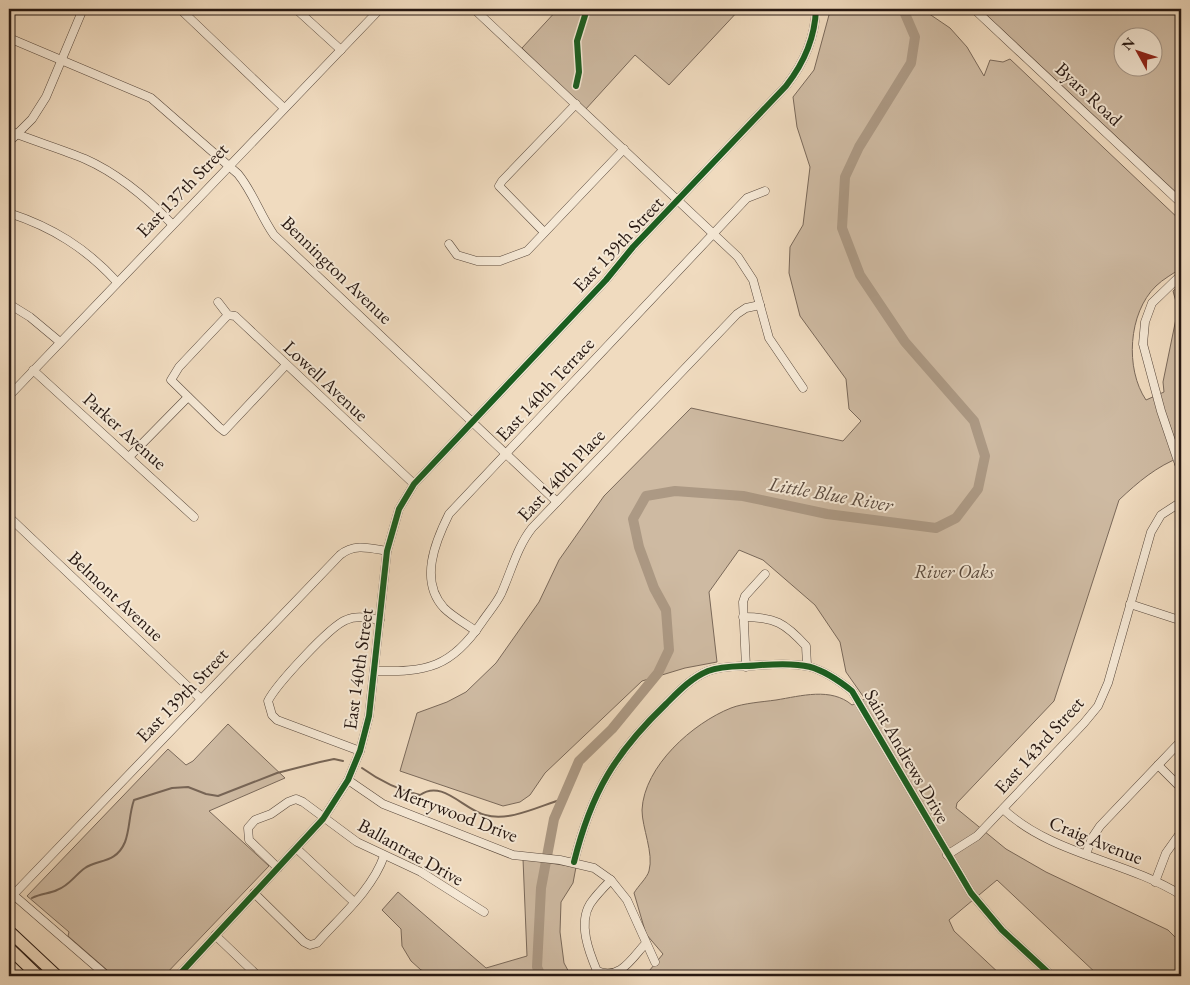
<svg xmlns="http://www.w3.org/2000/svg" width="1190" height="985" viewBox="0 0 1190 985" font-family="'EB Garamond',serif">
<style>
.green{fill:#cebaa2;stroke:#7a695a;fill-rule:evenodd}
.lines{fill:none;stroke-linecap:round;stroke-linejoin:round}
.stream{stroke:#776556;stroke-width:2}
.river{stroke:#ac9984;stroke-width:10}
.minor-casing{stroke:#59493d;stroke-width:9}
.highway-casing{stroke:#271812;stroke-width:13}
.minor{stroke:#f5e8d5;stroke-width:8}
.highway{stroke:#f0dbbf;stroke-width:11}
.cycleway-casing{stroke:#f5e8d5;stroke-width:9}
.cycleway{stroke:#1b5e20;stroke-width:6}
.labels{text-anchor:middle;dominant-baseline:central;stroke-width:4;stroke-linejoin:round;paint-order:stroke}
.street-label{font-size:19px;fill:#271812;stroke:#f5e8d5}
.park-label{font-size:19px;font-style:italic;fill:#59493d;stroke:#f5e8d5}
.water-label{font-size:20px;font-style:italic;fill:#5c4c40;stroke:#f5e8d5}
</style>
<rect width="100%" height="100%" fill="#f0dbbf"/>
<filter id="stains"><feTurbulence type="fractalNoise" baseFrequency=".004" numOctaves="4"/><feColorMatrix values="0 0 0 0 .2 0 0 0 0 .09 0 0 0 0 .02 0 0 0 .5 -.17"/></filter>
<radialGradient id="worn" r=".72"><stop offset=".6" stop-color="#630" stop-opacity="0"/><stop offset="1" stop-color="#630" stop-opacity=".3"/></radialGradient>
<g class="green">
<polygon points="558,9 740,9 669,85 635,55 585,110 522,48"/>
<path d="M836,9H922L950,28L967,47L984,76L990,60L1003,62L1010,59L1181,221V268C1173,274 1163,279 1156,286C1128,313 1125,369 1146,400L1164,392L1163,382L1178,309L1173,291L1181,284V457C1157,466 1138,482 1119,500L1054,701L957,803L956,808L1006,849L1046,872L1168,930L1181,943V976H1099L997,880L949,920L954,931L1002,976H645L663,954L646,934L634,893C638,886 647,878 649,871C654,853 642,828 642,810C644,766 693,723 731,708C744,703 762,702 776,700C801,696 831,687 852,705L865,699L846,672L840,642L815,605L763,560L739,550L709,592L717,662L685,668L642,681L545,773L530,795L520,802L503,806L400,771L417,713L447,702L466,692L496,663L539,602L559,560L604,496L691,408L843,441L861,421L849,409L846,379L800,316L789,273L790,247L803,225L810,167L797,127L793,97L814,70L829,15Z"/>
<path d="M980,9H1181V197ZM1122,38H1152V68H1122Z"/>
<polygon points="228,724 285,778 209,811 269,866 164,976 114,976 68,936 69,932 27,896 168,749 186,765 193,761"/>
<polygon points="523,859 576,867 573,883 561,902 560,932 564,963 571,976 442,976 421,970 411,961 402,946 401,929 382,910 398,892 486,968 527,956"/>
</g>
<g class="lines">
<g class="stream">
<path d="M362,768C380,781 398,790 420,795C442,779 463,809 485,815C510,822 539,806 563,799"/>
<path d="M32,898C41,893 49,894 57,890C69,886 75,875 85,868C97,859 116,864 125,842C130,829 129,814 134,800L172,788L188,787L206,794L218,796L277,773L320,762L334,759L343,761"/>
</g>
<polyline class="river" points="541,976 537,967 541,888 554,819 579,761 612,729 658,673 669,650 666,610 654,588 639,547 633,519 646,496 675,491 743,496 827,514 936,528 956,518 978,489 985,456 974,421 905,342 860,275 842,228 845,177 859,147 911,63 915,37 903,9"/>
<g class="minor-casing">
<g id="minor">
<polyline points="180,9 284,108"/>
<polyline points="296,9 341,50"/>
<polyline points="474,9 738,257 753,280 769,338 803,388"/>
<polyline points="974,9 1181,203"/>
<path d="M9,38L151,98L238,174C253,192 260,215 274,235L557,502"/>
<path d="M9,131C34,141 61,149 85,159C119,174 147,198 172,224"/>
<polyline points="9,142 32,119 46,97 83,9"/>
<path d="M9,213C52,227 86,248 117,282"/>
<polyline points="544,232 499,186 502,181 576,104"/>
<polyline points="449,244 457,255 477,261 500,261 527,251 624,149"/>
<polyline points="1181,275 1152,303 1145,322 1143,344 1161,411 1181,470"/>
<polyline points="218,302 228,315 235,316 414,484"/>
<polyline points="9,304 30,317 60,342"/>
<polyline points="228,315 179,367 171,380 219,427 224,431 286,365"/>
<polyline points="33,370 194,517"/>
<polyline points="9,396 380,9"/>
<polyline points="129,457 188,397"/>
<polyline points="9,517 201,699"/>
<polyline points="1130,604 1176,619"/>
<path d="M743,617C775,617 785,623 806,646L807,665"/>
<path d="M476,631C466,624 453,617 444,608C419,581 435,542 449,514L747,198L765,191"/>
<polyline points="746,667 743,602 745,596 765,574"/>
<path d="M374,671C427,672 451,668 482,622C488,613 496,604 501,594C511,572 517,547 532,528L737,314L746,308L760,305"/>
<path d="M360,751L277,720L272,715L268,701C276,685 330,626 346,620C357,615 368,618 380,620"/>
<polyline points="1158,765 1181,788"/>
<polyline points="348,780 383,804 513,855 560,860 594,868 611,880 627,900 655,962"/>
<path d="M1003,809C1052,855 1125,860 1181,895"/>
<polyline points="296,848 354,902"/>
<polyline points="1086,854 1092,838 1100,826 1181,741"/>
<polyline points="947,855 977,836 1084,723 1098,706 1108,683 1151,532 1161,515 1181,502"/>
<path d="M574,862C591,793 615,753 666,704C678,692 691,678 708,671C724,665 744,667 761,665C803,662 818,664 852,691L971,893L1002,930L1052,976"/>
<polyline points="278,868 249,840 248,828 255,820 271,814 288,802 296,799 303,802 357,842 421,872 484,912"/>
<path d="M611,880C604,887 596,895 590,904C578,924 589,952 597,971C620,981 632,958 646,943"/>
<polyline points="1155,882 1166,853 1181,832"/>
<polyline points="10,892 107,976"/>
<path d="M254,893L304,942L310,945L317,943C340,917 372,890 384,856"/>
<path d="M13,895L340,555C354,543 370,548 387,551"/>
<polyline points="215,935 258,976"/>
<path d="M178,976L323,819L348,780L360,751L369,716L387,551L399,509L414,484L606,280L633,247L786,86C804,63 815,38 816,9"/>
</g>
</g>
<g class="highway-casing">
<g id="highway">
<polyline points="9,931 57,976"/>
<polyline points="9,948 38,976"/>
</g>
</g>
<use href="#minor" class="minor"/>
<use href="#highway" class="highway"/>
<g class="cycleway-casing">
<g id="cycleway">
<polyline points="576,86 579,72 577,41 587,9"/>
<path d="M574,862C591,793 615,753 666,704C678,692 691,678 708,671C724,665 744,667 761,665C803,662 818,664 852,691L971,893L1002,930L1052,976"/>
<path d="M178,976L323,819L348,780L360,751L369,716L387,551L399,509L414,484L606,280L633,247L786,86C804,63 815,38 816,9"/>
</g>
</g>
<use href="#cycleway" class="cycleway"/>
</g>
<g class="labels">
<g class="street-label">
<text transform="translate(1089 94) rotate(43)">Byars Road</text>
<text transform="translate(182 190) rotate(-46)">East 137th Street</text>
<text transform="translate(618 244) rotate(-47)">East 139th Street</text>
<text transform="translate(337 270) rotate(44)">Bennington Avenue</text>
<text transform="translate(326 381) rotate(43)">Lowell Avenue</text>
<text transform="translate(545 389) rotate(-47)">East 140th Terrace</text>
<text transform="translate(125 431) rotate(42)">Parker Avenue</text>
<text transform="translate(561 475) rotate(-47)">East 140th Place</text>
<text transform="translate(116 596) rotate(43)">Belmont Avenue</text>
<text transform="translate(358 669) rotate(-82)">East 140th Street</text>
<text transform="translate(182 695) rotate(-46)">East 139th Street</text>
<text transform="translate(1039 745) rotate(-48)">East 143rd Street</text>
<text transform="translate(907 756) rotate(60)">Saint Andrews Drive</text>
<text transform="translate(456 813) rotate(21)">Merrywood Drive</text>
<text transform="translate(1096 840) rotate(22)">Craig Avenue</text>
<text transform="translate(411 852) rotate(29)">Ballantrae Drive</text>
</g>
<g class="park-label">
<text x="954" y="571">River Oaks</text>
</g>
<g class="water-label">
<text transform="translate(831 494) rotate(10)">Little Blue River</text>
</g>
</g>
<rect width="1190" height="985" fill="none" stroke="#f0dbbf" stroke-width="30"/>
<rect x="10" y="10" width="1170" height="965" fill="none" stroke="#271812" stroke-width="2.5"/>
<rect x="15" y="15" width="1160" height="955" fill="none" stroke="#271812"/>
<g transform="translate(1138 52) rotate(310)"><circle r="24" fill="#f5e8d5" stroke="#a39587"/>
<path d="M0-4L9 19L0 12L-9 19Z" fill="#8f2418"/>
<text y="-8" font-size="14" font-weight="bold" text-anchor="middle" fill="#271812">N</text>
</g>
<rect width="100%" height="100%" filter="url(#stains)"/>
<rect width="100%" height="100%" fill="url(#worn)"/>
</svg>
